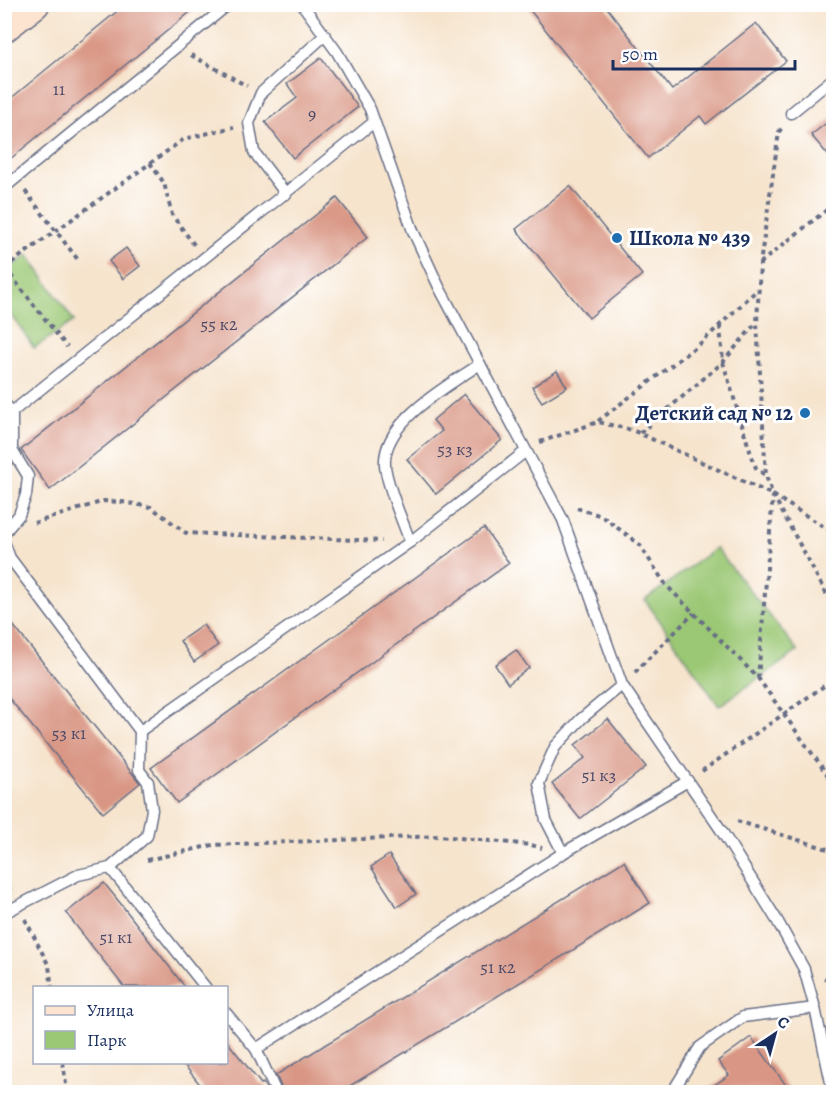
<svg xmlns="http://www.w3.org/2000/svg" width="838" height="1097" viewBox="0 0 838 1097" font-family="Alegreya,serif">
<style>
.green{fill:#9bc875;stroke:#5b7c6a;stroke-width:1.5}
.building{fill:#d99684}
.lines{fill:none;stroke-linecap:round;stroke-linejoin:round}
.lane-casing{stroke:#686e85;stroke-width:13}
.secondary-casing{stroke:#686e85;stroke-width:31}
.path{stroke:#686e85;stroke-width:4;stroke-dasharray:4.5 4.5;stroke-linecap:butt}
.lane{stroke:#fff;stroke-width:10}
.secondary{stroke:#fde4d1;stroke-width:28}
.poi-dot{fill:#1f6fb2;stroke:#fff;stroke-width:2}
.labels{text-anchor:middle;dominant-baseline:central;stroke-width:6;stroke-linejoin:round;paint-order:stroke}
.number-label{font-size:18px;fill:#4a4968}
.poi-label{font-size:21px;font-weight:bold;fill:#1b2f5e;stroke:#fff;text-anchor:start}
</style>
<rect width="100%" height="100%" fill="#fff"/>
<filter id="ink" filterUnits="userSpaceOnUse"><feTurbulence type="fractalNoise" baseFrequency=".0167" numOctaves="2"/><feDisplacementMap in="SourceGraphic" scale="12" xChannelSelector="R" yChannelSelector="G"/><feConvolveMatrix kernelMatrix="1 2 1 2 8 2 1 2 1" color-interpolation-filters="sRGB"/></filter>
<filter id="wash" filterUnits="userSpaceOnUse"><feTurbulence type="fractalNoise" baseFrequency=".008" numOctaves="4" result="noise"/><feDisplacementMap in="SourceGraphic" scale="24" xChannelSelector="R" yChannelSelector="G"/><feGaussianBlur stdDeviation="1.35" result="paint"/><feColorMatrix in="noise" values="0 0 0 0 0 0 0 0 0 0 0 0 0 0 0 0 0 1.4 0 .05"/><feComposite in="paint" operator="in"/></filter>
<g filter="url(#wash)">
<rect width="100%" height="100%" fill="#f6e4cd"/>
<g class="green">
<polygon points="28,255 74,321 34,348 5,305 5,271"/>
<polygon points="716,548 798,651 719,706 645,600"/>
</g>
<g id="blocks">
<g class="building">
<polygon points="126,4 200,4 4,164 4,104"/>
<polygon points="525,4 604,4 672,90 756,23 786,61 706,124 700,116 648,158"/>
<polygon points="321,58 358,107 293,158 265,122 297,98 287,84"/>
<polygon points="834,117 834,162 811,135"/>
<polygon points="570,186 642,275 589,318 516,229"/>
<polygon points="337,198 368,237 50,490 21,450"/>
<polygon points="126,248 140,266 123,279 109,261"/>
<polygon points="557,371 567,387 542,402 532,387"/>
<polygon points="464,394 502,440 436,494 407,459 442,431 433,420"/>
<polygon points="484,528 509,563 177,803 151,768"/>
<polygon points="4,614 140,783 103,813 4,692"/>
<polygon points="203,625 218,645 194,662 180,641"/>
<polygon points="516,650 529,668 508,684 495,665"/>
<polygon points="608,719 646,767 580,819 552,784 585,758 575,745"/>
<polygon points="389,855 416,894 397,907 371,867"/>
<polygon points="624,861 650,903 340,1092 283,1092 276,1075"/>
<polygon points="104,883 121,904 185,987 124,987 66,913"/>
<polygon points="751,1037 791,1092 704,1092 729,1075 718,1061"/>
<polygon points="226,1040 261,1084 263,1083 268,1092 206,1092 182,1062 226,1062"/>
</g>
</g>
</g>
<g filter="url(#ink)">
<use href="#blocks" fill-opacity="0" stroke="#686e85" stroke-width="1.5"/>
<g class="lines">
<g class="lane-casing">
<g id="lane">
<polyline points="302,4 337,52 370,109 413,231 439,287 563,520 622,685 721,830 778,922 804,969 815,1008 833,1092"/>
<polyline points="791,113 834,78"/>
<polyline points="4,188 229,4"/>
<polyline points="286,194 254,152 249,123 261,93 324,36"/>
<polyline points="4,403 12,412 374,122"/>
<polyline points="4,533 19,515 26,495 28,476 12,450 12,412"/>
<polyline points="4,542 10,558 140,731 410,542 526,451"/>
<path d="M410,542C402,519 391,496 386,472C375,425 447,387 480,364"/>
<polyline points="563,853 688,781"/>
<polyline points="110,868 147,836 152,810 148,782 139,770 140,731"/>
<polyline points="4,913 78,875 110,868 206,988"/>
<polyline points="226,1013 256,1049 563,853 546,820 539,783 555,747 581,719 622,685"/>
<polyline points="256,1049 276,1092"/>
<polyline points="676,1092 676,1086 700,1047 743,1017 815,1008"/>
</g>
</g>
<g class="secondary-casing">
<polyline id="secondary" points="4,28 35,4"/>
</g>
<g class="path">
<polyline points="191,55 247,86"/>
<polyline points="150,163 164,183 172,215 195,246"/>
<polyline points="25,191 79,261"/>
<polyline points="760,263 834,204"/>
<polyline points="4,268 184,139 234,127"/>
<polyline points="5,268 67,347"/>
<polyline points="720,326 723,362 749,448 756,468 766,476"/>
<polyline points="598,421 702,342 758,289"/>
<polyline points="640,433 723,362 756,323"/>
<polyline points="540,442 598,422 632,430 773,495 834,533"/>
<polyline points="773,495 834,608"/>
<polyline points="577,508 602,516 639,544 666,585 758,678 834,784"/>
<polyline points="34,523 104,501 122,502 151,507 186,533 382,541"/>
<polyline points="635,672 694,613"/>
<polyline points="758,678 773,495 766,476 757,323 760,264 779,132 783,126"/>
<polyline points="702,771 834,679"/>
<polyline points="737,821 834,851"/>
<polyline points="147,860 213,845 440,836 531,845 542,848"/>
<polyline points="4,878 11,891"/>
<polyline points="25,919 49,966 52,988"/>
<polyline points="825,981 834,959"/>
<polyline points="63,1062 67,1092"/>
</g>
<use href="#lane" class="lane"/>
<use href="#secondary" class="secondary"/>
</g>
</g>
<g class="poi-dot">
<circle cx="617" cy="238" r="6"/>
<circle cx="805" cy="413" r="6"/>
</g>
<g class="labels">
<g class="number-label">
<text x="59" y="89">11</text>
<text x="312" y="114">9</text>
<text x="219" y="324">55 к2</text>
<text x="455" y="449">53 к3</text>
<text x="69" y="733">53 к1</text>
<text x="599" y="775">51 к3</text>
<text x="116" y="937">51 к1</text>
<text x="498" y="967">51 к2</text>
</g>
<g class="poi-label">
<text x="629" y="238">Школа № 439</text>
<text x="793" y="413" text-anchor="end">Детский сад № 12</text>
</g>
</g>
<rect width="838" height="1097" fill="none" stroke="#fff" stroke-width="24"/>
<rect x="33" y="986" width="195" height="78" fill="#ffffff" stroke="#a4acbf" stroke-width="1.5"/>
<rect x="45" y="1006" width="30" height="9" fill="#fde4d1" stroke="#a4acbf" stroke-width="1.5"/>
<text x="87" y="1016" font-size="18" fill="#1b2f5e">Улица</text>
<rect x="45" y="1031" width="30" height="18" fill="#9bc875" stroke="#a4acbf" stroke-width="1.5"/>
<text x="87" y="1046" font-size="18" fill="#1b2f5e">Парк</text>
<g transform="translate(775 1034) rotate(36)" stroke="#ffffff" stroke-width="4.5" paint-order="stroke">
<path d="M0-4.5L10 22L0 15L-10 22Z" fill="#1b2f5e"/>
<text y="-9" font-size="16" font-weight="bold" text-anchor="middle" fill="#1b2f5e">С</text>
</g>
<path d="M613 60v9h182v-9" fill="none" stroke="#1b2f5e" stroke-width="3"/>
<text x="622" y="60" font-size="18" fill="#1b2f5e" stroke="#ffffff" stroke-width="4.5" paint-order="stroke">50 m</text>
</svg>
